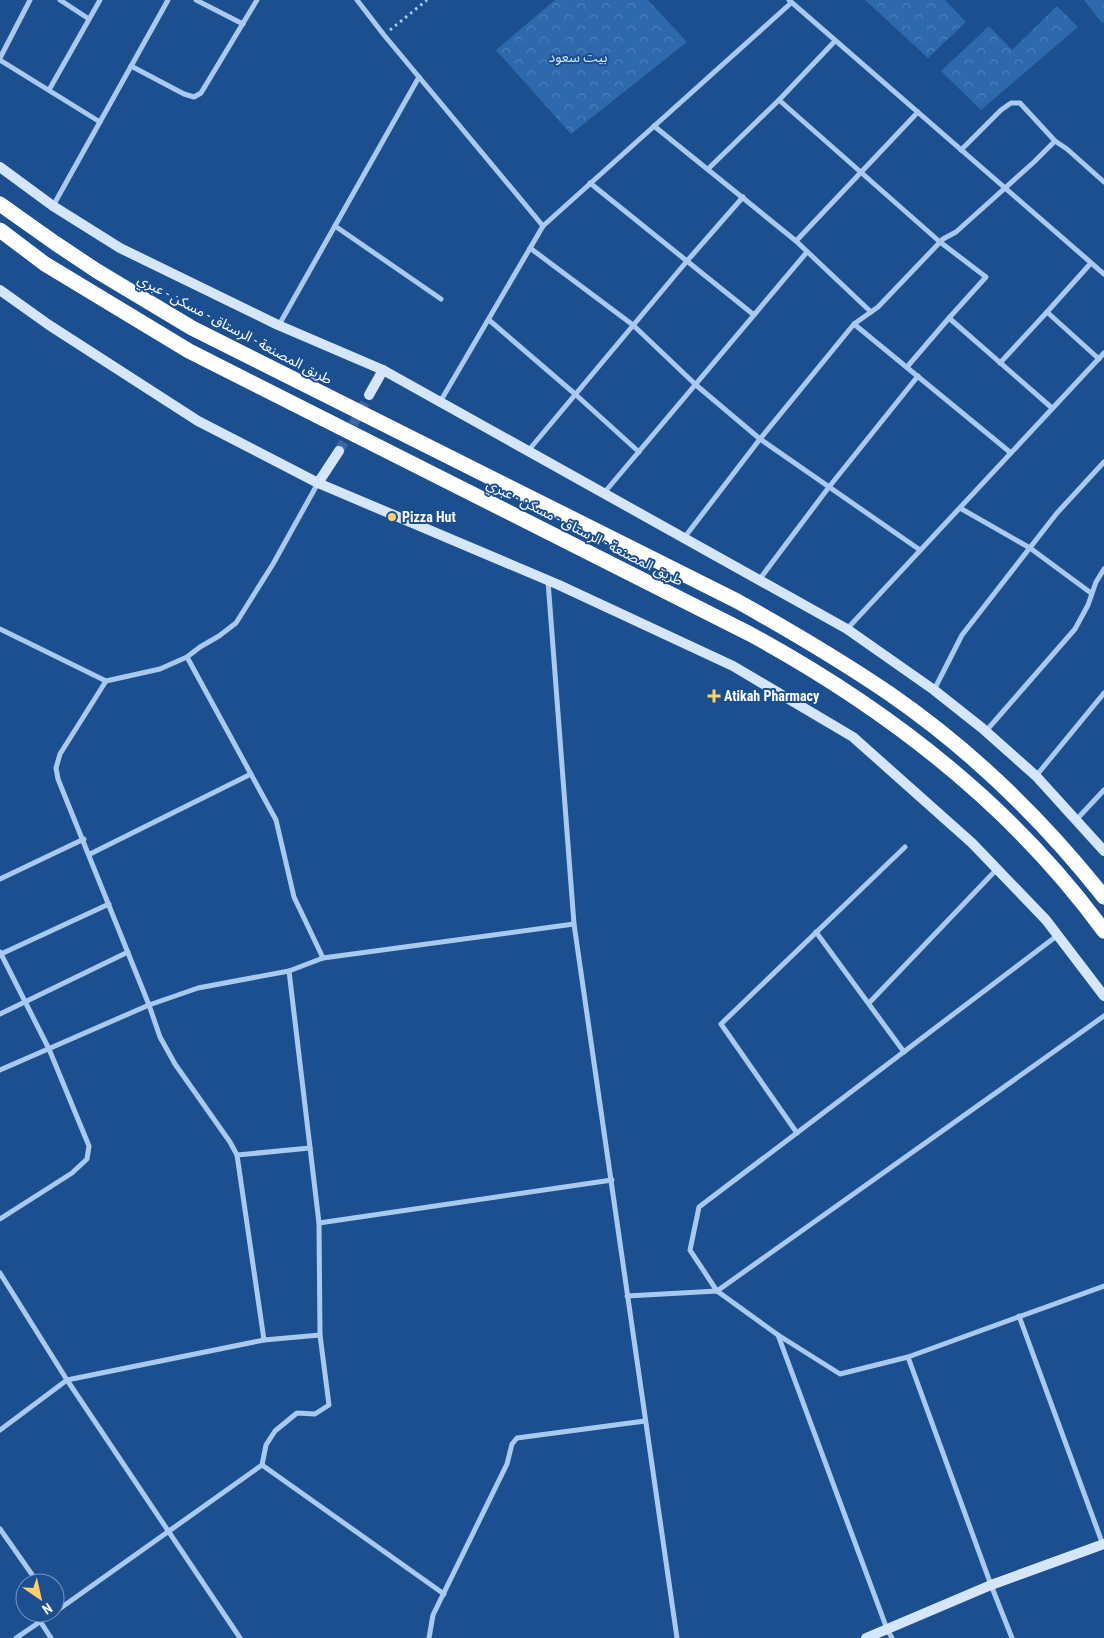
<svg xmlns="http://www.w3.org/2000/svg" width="1104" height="1638" viewBox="0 0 1104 1638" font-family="'Roboto Condensed','Noto Sans Arabic',sans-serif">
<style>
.forest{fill:url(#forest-crowns)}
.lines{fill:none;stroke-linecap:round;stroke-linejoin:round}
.secondary-tunnel{stroke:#3d69a0;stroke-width:10;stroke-dasharray:10 5;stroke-linecap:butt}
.path{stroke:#a9c9ee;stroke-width:3;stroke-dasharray:2.5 4;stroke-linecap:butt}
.street{stroke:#a9c9ee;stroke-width:5}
.secondary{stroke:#d6e6fa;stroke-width:10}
.highway{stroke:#fff;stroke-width:15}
.poi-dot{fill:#ffd166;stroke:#1b4f8f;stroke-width:2}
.labels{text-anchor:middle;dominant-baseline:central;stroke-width:4;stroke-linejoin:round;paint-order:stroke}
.park-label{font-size:14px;fill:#cfe3fa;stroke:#1b4f8f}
.street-label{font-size:14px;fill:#fff;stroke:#1b4f8f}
.poi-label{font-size:14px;font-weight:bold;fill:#fff;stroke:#1b4f8f;text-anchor:start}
</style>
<defs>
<pattern id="forest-crowns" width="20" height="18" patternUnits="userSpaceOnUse" patternTransform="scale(1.25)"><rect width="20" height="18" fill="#2e69ad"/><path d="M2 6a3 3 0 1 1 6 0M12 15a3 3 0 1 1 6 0" fill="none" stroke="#4d80b9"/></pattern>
</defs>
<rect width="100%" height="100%" fill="#1b4f8f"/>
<g class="forest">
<polygon points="555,0 648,0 687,42 571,134 496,50"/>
<polygon points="865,0 945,0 966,22 928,58"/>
<polygon points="1084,0 1104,0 1104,22 1102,23"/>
<polygon points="1057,6 1078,27 981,110 941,71 989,26 1012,50"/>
</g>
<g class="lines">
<polyline class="secondary-tunnel" points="339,451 369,395"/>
<polyline class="path" points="390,30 427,0"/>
<g class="street">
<polyline points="60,0 89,19"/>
<polyline points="196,0 243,24"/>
<polyline points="357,0 384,35 543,226"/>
<polyline points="789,0 1104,274"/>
<polyline points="0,58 30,0"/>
<polyline points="0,60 100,122"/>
<polyline points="131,66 184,94 194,97 201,93 257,0"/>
<polyline points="49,90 100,0"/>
<polyline points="779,100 940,242 986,277 949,318 907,367"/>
<polyline points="654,126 796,241 871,312"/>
<polyline points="961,150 1001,110 1011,103 1020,103 1055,141"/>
<polyline points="708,169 779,100 835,41"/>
<polyline points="590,183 754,315"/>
<polyline points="53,206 168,0"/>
<polyline points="335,226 441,299"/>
<polyline points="796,241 918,112"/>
<polyline points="530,248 633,325 696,385 760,439 920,550"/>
<polyline points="1091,263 1047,312 1099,359"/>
<polyline points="949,318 1052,408"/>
<polyline points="489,320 575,394 639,452"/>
<polyline points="854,324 1011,453"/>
<polyline points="279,325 419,77"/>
<polyline points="1000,363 1047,312"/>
<polyline points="440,402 543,226 791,3"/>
<polyline points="528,451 687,261 743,197"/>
<polyline points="604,493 807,252"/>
<polyline points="960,508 1030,548 1091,593"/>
<polyline points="684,538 760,439 854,324 878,307 943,239 956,232 1034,162 1055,141 1067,149 1104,182"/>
<polyline points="759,580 829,487 918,376"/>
<polyline points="548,581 574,924 677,1638"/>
<polyline points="0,629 106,681 160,669 187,657 200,647 219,636 236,623 273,564 318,483"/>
<polyline points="847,629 1104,353"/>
<polyline points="187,657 276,820 294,897 323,958"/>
<polyline points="934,690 962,635 1057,513 1104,462"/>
<polyline points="986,731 1075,629 1088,605 1096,582 1104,569"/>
<polyline points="1036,776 1104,693"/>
<polyline points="1076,820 1104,790"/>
<polyline points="90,854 251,774"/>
<polyline points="0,879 84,839"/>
<polyline points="816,932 904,1052"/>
<polyline points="1058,935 699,1207 690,1250 717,1291 1104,1016"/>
<polyline points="0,952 49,1049 89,1146 87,1159 72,1173 0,1219"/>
<polyline points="1,954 109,904"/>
<polyline points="869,1003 997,869"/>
<polyline points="0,1014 128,952"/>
<polyline points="0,1070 149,1005 58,779 56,768 60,754 106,681"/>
<polyline points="797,1133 721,1024 905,847"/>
<polyline points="237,1155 310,1148"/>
<polyline points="319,1223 612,1180"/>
<polyline points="0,1273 67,1380 240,1638"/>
<polyline points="627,1296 717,1291 778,1335 840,1374 908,1357 1104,1286"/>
<polyline points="1019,1316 1103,1545"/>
<polyline points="778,1335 887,1629 892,1638"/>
<polyline points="264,1340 237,1155 230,1142 175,1064 160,1037 149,1005 198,988 289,971 323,958 574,924"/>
<polyline points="908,1357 991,1585 1012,1638"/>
<polyline points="0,1430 67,1380 264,1340 320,1335"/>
<polyline points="262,1465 444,1594"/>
<polyline points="0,1529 38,1583"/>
<polyline points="55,1612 262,1465 266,1445 275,1431 297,1413 315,1414 329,1405 320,1335 319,1223 289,971"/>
<polyline points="40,1621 51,1638"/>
<polyline points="16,1638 53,1613"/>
<polyline points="429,1638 433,1615 507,1464 512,1444 517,1438 645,1421"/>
</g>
<g class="secondary">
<polyline points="0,167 53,206 120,248 278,325 383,370 847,629 934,690 982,728 1036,776 1104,851"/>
<polyline points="0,290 49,325 198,421 318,483 559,585 733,666 853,737 972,843 1046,920 1104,996"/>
<polyline points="369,395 383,370"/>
<polyline points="318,483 339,451"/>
<polyline points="866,1638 991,1585 1104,1544"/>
</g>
<g class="highway">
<path d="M0,204L55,243L97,271L192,328L737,601C789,630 840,660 890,694C971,750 1043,820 1104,897"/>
<path d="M0,230L45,264L189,351L750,634C886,708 1012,805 1104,931"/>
</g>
</g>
<g class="poi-dot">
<circle cx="392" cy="517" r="5"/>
<path d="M711.5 688.5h5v5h5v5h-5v5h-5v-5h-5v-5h5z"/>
</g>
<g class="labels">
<g class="park-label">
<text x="578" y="57">بيت سعود</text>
</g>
<g class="street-label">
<text transform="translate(235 329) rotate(28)">طريق المصنعة - الرستاق - مسكن - عبري</text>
<text transform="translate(585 532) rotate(27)">طريق المصنعة - الرستاق - مسكن - عبري</text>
</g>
<g class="poi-label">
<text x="402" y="517">Pizza Hut</text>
<text x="724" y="696">Atikah Pharmacy</text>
</g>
</g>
<g transform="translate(40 1598) rotate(146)"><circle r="24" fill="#1b4f8f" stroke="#7695bc"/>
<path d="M0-4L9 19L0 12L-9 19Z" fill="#ffd166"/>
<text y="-8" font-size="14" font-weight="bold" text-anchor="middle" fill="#ffffff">N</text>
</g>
</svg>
